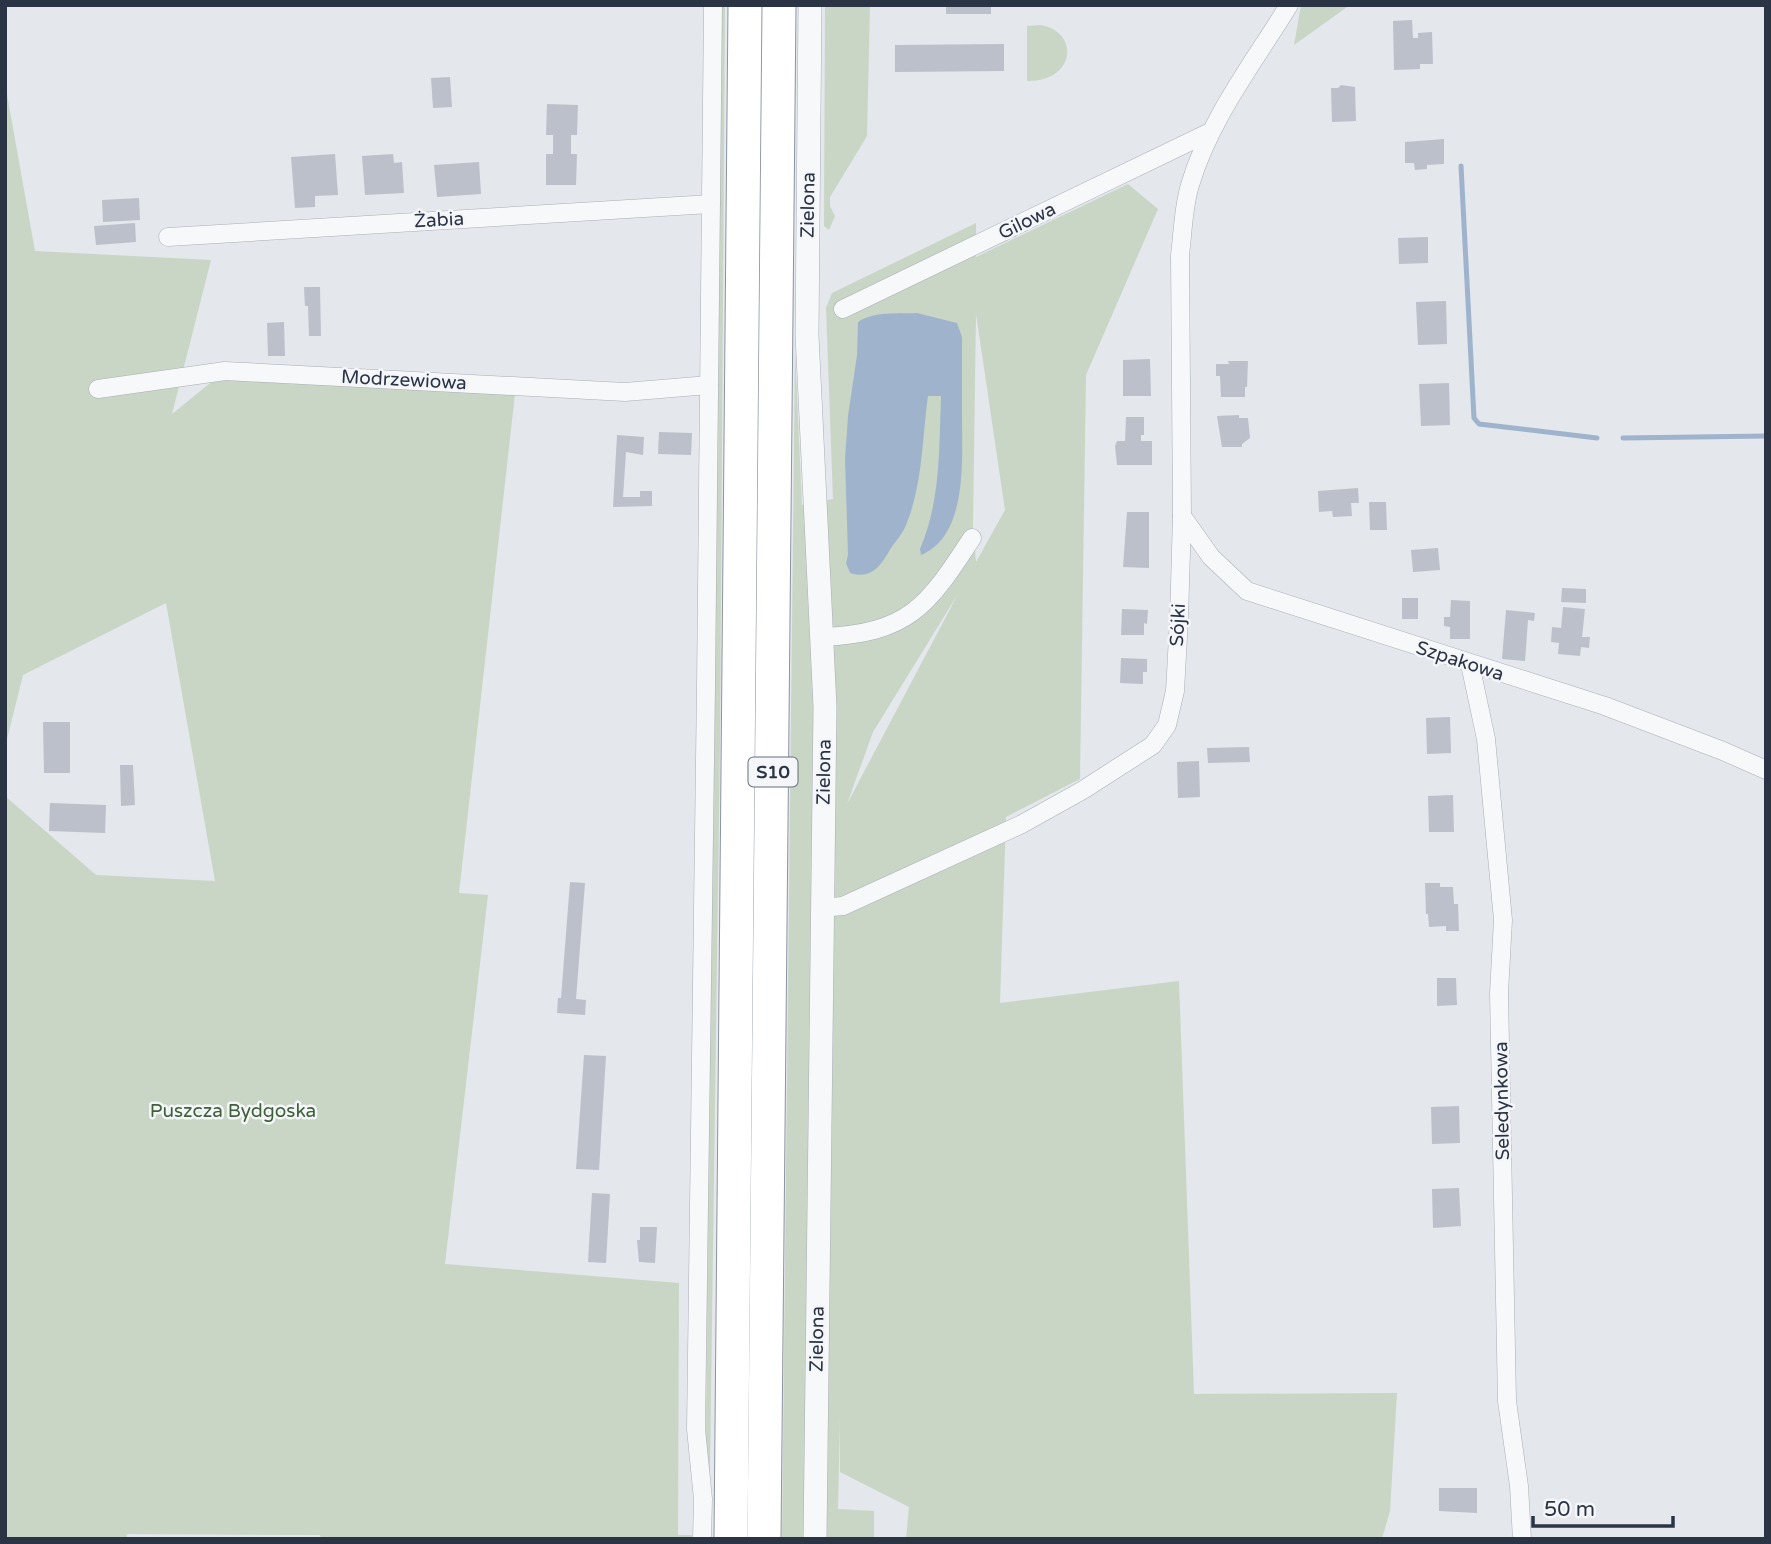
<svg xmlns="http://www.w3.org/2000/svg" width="1771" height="1544" viewBox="0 0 1771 1544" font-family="'Varela Round',sans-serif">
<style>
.green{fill:#c9d6c5;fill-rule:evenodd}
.water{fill:#9fb4cc}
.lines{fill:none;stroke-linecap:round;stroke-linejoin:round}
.stream{stroke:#9fb4cc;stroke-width:5}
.building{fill:#bbc0ca}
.minor-casing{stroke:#a9aeb7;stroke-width:19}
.tertiary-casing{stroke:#a9aeb7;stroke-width:24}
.motorway-casing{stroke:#8b94a3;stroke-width:35}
.minor{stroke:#f7f8fa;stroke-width:18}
.tertiary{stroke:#f7f8fa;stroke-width:23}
.motorway{stroke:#fff;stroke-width:33}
.labels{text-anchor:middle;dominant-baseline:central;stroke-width:5;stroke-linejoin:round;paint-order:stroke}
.shield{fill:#f4f6f9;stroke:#676e7b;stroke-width:2}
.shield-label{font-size:18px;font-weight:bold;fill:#2b3445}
.street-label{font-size:19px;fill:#2b3445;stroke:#f4f6f9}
.park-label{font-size:19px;fill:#3f6138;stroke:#f4f6f9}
</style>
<rect width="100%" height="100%" fill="#e4e7ec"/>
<g class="green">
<polygon points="718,5 725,5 720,743 709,1539 705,1539"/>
<polygon points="825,5 870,5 867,136 830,197 830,206 835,216 829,230 824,226"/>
<polygon points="1301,5 1350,5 1294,45"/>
<path d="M1040,25C1080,31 1076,82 1027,81V26Z"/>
<polygon points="5,83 35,251 211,260 172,414 225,371 516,385 459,893 488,895 445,1264 679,1283 678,1535 692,1535 692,1539 321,1539 320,1535 127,1534 127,1539 5,1539 5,796 96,875 215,881 166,603 23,675 5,747"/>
<path d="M1128,184L1158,209L1086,375L1080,779L1006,817L1000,1003L1179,981L1194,1394L1397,1393L1390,1511L1382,1539H906L909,1507L840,1472V1419L838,1509L874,1511V1539H782L795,351L802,505L833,499L826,308L832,293L976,223V257ZM976,314L1005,510L976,562L973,526ZM958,594L847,804L873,732Z"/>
</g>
<path class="water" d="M917,313L957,323L962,337C962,364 962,391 962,418C962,459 968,536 921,555L920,549C941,500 939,448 941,396H928C922,438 923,484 906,525C903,533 896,541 891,548C881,565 872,580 850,573L846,563L848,555L845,459L848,416L857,355L858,322C874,311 898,314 917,313Z"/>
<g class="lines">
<g class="stream">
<polyline points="1461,166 1474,418 1479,424 1597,438"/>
<polyline points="1623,438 1766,436"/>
</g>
</g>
<g class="building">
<rect x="946" y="5" width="45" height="9"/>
<polygon points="1412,20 1413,38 1418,38 1418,33 1432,32 1433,64 1420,64 1420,69 1394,70 1393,21"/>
<polygon points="1004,44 1004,71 895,72 895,45"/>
<polygon points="450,77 452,107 433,108 431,78"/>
<polygon points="1341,85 1355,87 1356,121 1332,122 1331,88 1338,88"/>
<polygon points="547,104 578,105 577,135 571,135 571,154 577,154 576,185 546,185 546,154 553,154 553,135 546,135"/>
<polygon points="1444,139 1444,164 1427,165 1427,169 1415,170 1414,163 1405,163 1405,142"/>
<polygon points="335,154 338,195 315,196 315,207 295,208 291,157"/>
<polygon points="393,154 394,163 402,162 404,193 365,195 362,156"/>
<polygon points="479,162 481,194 437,197 434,165"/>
<polygon points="139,198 140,220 103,222 102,200"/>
<polygon points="135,223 136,242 96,245 94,226"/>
<polygon points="1428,237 1428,263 1399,264 1398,238"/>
<polygon points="304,287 320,287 321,336 309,336 308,306 305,306"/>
<polygon points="1446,301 1447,344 1418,345 1416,302"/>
<polygon points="284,322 285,356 268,356 267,323"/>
<polygon points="1150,359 1151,396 1123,396 1123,360"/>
<polygon points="1228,361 1248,361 1247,387 1245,387 1245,397 1221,397 1220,376 1216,376 1216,364 1229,364"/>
<polygon points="1449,383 1450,425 1421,426 1419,384"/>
<polygon points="1239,415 1239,418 1248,418 1250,438 1242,444 1242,447 1222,447 1217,416"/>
<polygon points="1126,417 1144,417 1144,435 1141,435 1141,441 1152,441 1152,465 1117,465 1115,446 1117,441 1125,441"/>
<polygon points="659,432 692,433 691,455 658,454"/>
<polygon points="617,435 644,437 643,455 626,452 623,497 640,497 640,491 652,491 652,506 613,507"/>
<polygon points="1358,488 1359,503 1351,503 1352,516 1333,517 1332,511 1319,512 1318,491"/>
<polygon points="1369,502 1386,502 1387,530 1370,530"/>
<polygon points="1127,512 1149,512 1149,568 1123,567"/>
<polygon points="1438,548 1440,570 1413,572 1411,550"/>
<polygon points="1562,588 1586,589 1586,603 1561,602"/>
<rect x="1402" y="598" width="16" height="21"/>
<polygon points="1451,600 1470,601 1470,639 1450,639 1450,627 1444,626 1444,617 1450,617"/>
<polygon points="1563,607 1585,609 1582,637 1590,637 1589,648 1581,647 1580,656 1558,654 1559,643 1551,642 1552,627 1561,628"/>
<polygon points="1122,609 1148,610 1147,624 1144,623 1144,635 1121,635"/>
<polygon points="1506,610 1535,613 1534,621 1528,620 1525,661 1502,659"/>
<polygon points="1121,658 1147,659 1147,672 1143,672 1143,684 1120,683"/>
<polygon points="1450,717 1451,753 1427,754 1426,718"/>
<polygon points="43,722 70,722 70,773 44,773"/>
<polygon points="1249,747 1250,762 1208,763 1207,748"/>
<polygon points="1199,761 1200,797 1178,798 1177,762"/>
<polygon points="120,765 133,765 135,805 121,806"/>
<polygon points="1453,795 1454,832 1429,832 1428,796"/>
<polygon points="50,803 106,805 105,833 49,831"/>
<polygon points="570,882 585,883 576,999 586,1000 585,1015 557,1013 558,998 561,998"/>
<polygon points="1425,883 1440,883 1440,887 1453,887 1454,904 1458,904 1459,931 1446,931 1446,926 1429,927 1428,914 1426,914"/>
<polygon points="1437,978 1456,978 1457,1005 1437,1006"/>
<polygon points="584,1055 606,1056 599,1170 576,1169"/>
<polygon points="1459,1106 1460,1143 1432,1144 1431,1107"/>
<polygon points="1459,1188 1461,1226 1433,1228 1432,1189"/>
<polygon points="592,1193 610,1194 606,1263 588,1262"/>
<polygon points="640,1227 657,1227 655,1263 639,1262 637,1240 640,1240"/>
<polygon points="1439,1488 1477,1488 1477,1513 1439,1511"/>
</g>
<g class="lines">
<g class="minor-casing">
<g id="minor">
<polyline points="168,237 711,204"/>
<polyline points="843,309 1210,132"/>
<polyline points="98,389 225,371 625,392 709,385"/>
<polyline points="1182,516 1211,557 1247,591 1605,706 1723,751 1766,770"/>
<path d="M822,637C909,633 927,607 972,538"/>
<polyline points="1470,664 1486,739 1503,920 1499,993 1507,1401 1519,1486 1522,1539"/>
<path d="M821,908L843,906L1022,824L1083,790L1153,745L1167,725L1175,691L1179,619L1182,516L1180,255C1183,232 1183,208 1190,185C1209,120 1254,62 1289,5"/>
<polyline points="702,1539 703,1499 696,1429 706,686 713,5"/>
</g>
</g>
<g class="tertiary-casing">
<polyline id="tertiary" points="810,5 807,335 825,707 815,1539"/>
</g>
<g class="motorway-casing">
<g id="motorway">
<polyline points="731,1539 745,5"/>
<polyline points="764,1539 779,5"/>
</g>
</g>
<use href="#minor" class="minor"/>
<use href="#tertiary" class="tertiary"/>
<use href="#motorway" class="motorway"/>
</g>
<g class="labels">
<rect class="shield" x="748.5" y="757.5" width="49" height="29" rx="5"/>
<g class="shield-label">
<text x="773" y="772">S10</text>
</g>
<g class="street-label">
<text transform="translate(808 205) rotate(-89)">Zielona</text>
<text transform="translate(439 220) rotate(-3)">Żabia</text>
<text transform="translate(1027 221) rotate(-26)">Gilowa</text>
<text transform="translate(404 380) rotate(3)">Modrzewiowa</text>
<text transform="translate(1178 625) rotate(-87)">Sójki</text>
<text transform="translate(1460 661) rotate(18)">Szpakowa</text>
<text transform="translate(824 772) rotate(-89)">Zielona</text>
<text transform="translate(1502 1101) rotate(-91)">Seledynkowa</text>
<text transform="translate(817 1339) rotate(-89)">Zielona</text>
</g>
<g class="park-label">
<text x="233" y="1111">Puszcza Bydgoska</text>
</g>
</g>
<rect width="1771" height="1544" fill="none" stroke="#2b3445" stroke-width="14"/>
<path d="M1533 1516v10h140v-10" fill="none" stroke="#2b3445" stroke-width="3.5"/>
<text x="1544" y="1516" font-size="21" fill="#2b3445" stroke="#f4f6f9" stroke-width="5" paint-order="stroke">50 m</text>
</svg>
